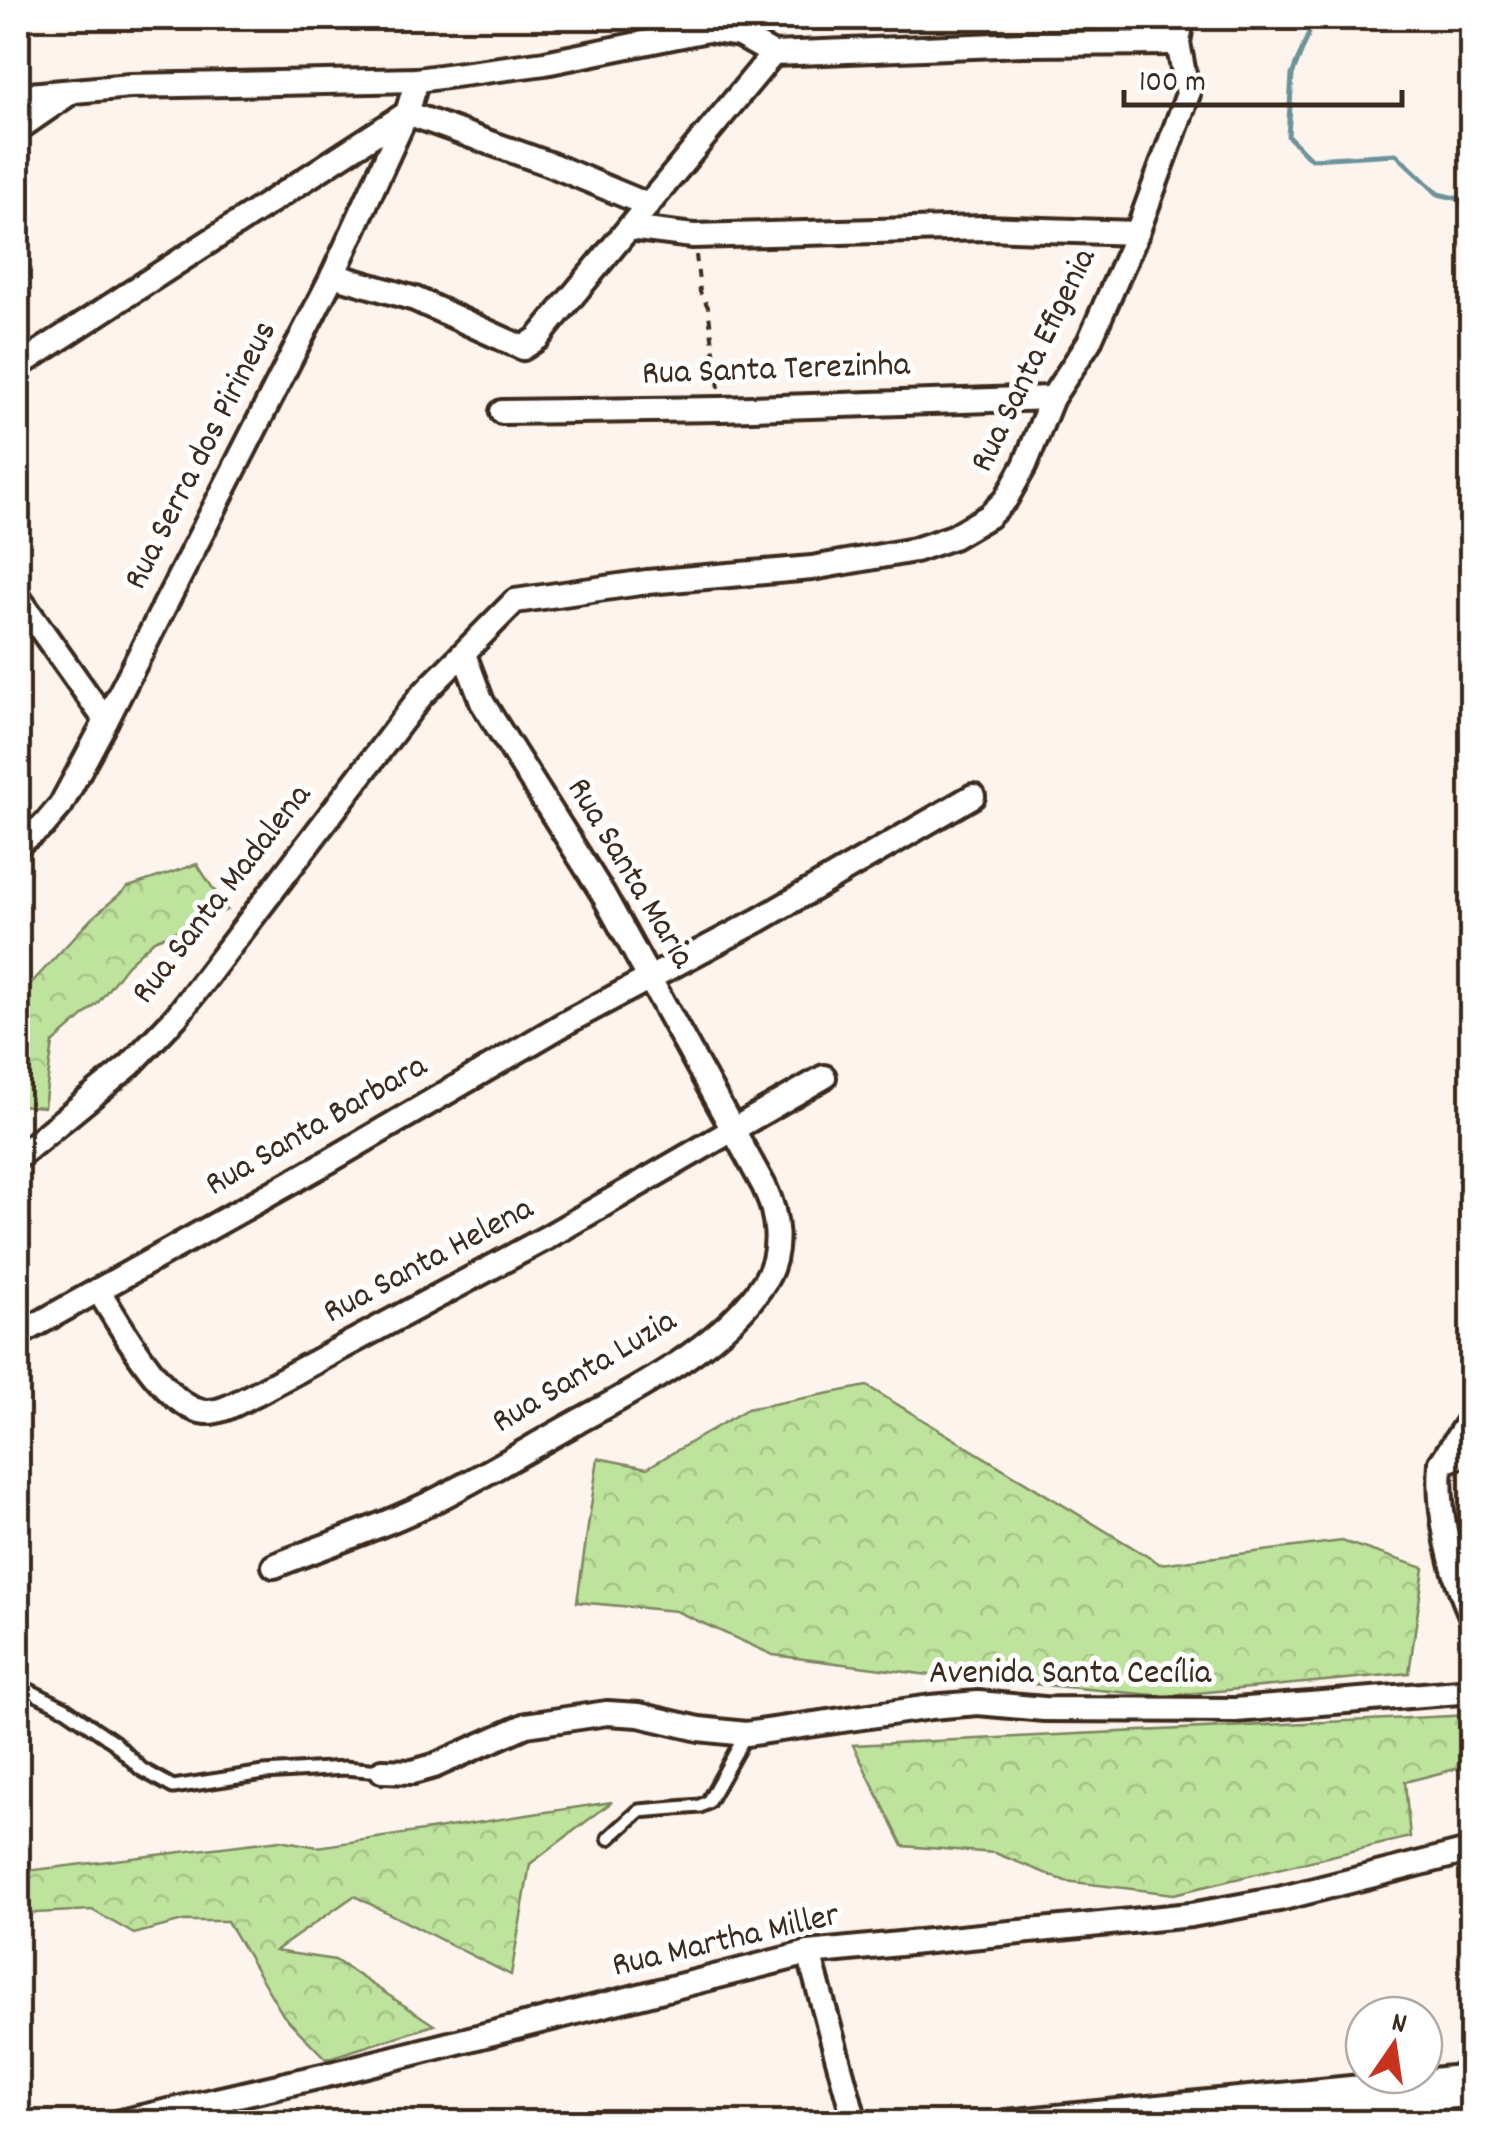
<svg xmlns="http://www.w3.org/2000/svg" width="1489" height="2140" viewBox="0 0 1489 2140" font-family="Dekko,sans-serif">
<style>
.forest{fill:url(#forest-crowns);stroke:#7c865e;stroke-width:2.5}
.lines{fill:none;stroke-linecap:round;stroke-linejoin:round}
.stream{stroke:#6c939a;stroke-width:5}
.service-casing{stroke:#3b2a1e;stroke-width:19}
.minor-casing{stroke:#3b2a1e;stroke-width:30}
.path{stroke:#3b2a1e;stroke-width:4;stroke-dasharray:8 8;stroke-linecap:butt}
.service{stroke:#fff;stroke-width:11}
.minor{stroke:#fff;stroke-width:22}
.labels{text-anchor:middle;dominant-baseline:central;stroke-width:10;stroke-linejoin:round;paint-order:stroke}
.street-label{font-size:35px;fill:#3b2a1e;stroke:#fff}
</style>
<defs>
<pattern id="forest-crowns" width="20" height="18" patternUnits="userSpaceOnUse" patternTransform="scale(2.5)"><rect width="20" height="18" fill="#bee39d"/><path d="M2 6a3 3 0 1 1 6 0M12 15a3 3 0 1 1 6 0" fill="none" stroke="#a4c387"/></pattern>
</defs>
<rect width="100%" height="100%" fill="#fef4ee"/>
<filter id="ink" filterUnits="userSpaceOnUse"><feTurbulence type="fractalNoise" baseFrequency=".01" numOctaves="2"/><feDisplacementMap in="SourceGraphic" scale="20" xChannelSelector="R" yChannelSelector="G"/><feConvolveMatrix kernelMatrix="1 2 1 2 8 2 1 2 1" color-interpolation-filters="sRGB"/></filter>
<g filter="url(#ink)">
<g class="forest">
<polygon points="197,864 227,910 154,940 127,965 97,1004 53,1043 44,1107 18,1105 18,992 23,992 92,918 128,887"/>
<polygon points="867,1386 1160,1564 1342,1541 1424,1568 1409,1673 1165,1696 921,1674 773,1655 676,1611 577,1602 598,1458 647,1468 747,1409"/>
<polygon points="1471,1715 1471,1765 1405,1782 1410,1837 1174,1894 1065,1881 995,1853 903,1846 853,1745"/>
<polygon points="612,1802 530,1864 511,1975 354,1896 275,1951 335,1960 434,2025 326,2059 283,2015 227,1921 183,1921 134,1934 92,1910 18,1914 18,1872 280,1840 318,1847"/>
</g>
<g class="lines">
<polyline class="stream" points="1315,18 1292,75 1288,136 1311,159 1396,154 1438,194 1472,202"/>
<g class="service-casing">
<g id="service">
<polyline points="18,1491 18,1553"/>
<polyline points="18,1685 66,1709 114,1742 141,1769 173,1787 264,1773 344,1768 382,1771"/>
<polyline points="609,1838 639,1811 700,1806 708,1802 746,1734"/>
</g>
</g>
<g class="minor-casing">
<g id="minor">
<polyline points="773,54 1023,44 1178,43"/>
<polyline points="18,96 130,86 417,80 545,63 707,30 739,35 773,54"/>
<polyline points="18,129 70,93"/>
<polyline points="629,228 693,236 984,228 1137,233"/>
<polyline points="333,275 415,299 523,348 538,338 555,317 773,54"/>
<polyline points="18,366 407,113 552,165 648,205"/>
<polyline points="502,412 721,409 1052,398"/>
<polyline points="18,597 106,721"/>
<polyline points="18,844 44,825 61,805 106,721 333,275 407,113 417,80"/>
<polyline points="18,1157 130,1065 176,1017 421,696 515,601 647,582 812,568 915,550 953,537 989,516 1006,499 1025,465 1052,398 1089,342 1137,233 1188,94 1178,43 1182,18"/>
<path d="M98,1290C119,1322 165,1410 206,1412C223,1413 242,1400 257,1393L546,1238L824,1077"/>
<polyline points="18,1335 331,1160 569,1021 759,920 973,796"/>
<path d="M1472,1451L1441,1463C1437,1514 1451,1571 1472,1618"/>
<polyline points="1441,1463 1472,1415"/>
<path d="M274,1566C326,1545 380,1528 430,1503C480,1478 528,1449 577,1422C641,1387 725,1344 765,1281C783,1252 778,1215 764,1186L603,894L482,702L464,654"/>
<polyline points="382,1771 413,1772 434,1766 526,1725 607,1713 639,1715 699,1729 746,1734 931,1707 978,1703 1044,1709 1235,1710 1472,1691"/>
<polyline points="809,1953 855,2122"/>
<polyline points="197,2107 238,2122"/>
<polyline points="120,2122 335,2073 809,1953 1191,1915 1279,1899 1472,1850"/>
<polyline points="1006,2122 1472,2076"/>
<polyline points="1224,2122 1472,2094"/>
</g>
</g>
<polyline class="path" points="696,255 700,292 708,307 719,388"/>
<use href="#service" class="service"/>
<use href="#minor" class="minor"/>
</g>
</g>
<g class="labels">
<g class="street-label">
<text transform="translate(1035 361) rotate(-64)">Rua Santa Efigenia</text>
<text transform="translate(776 371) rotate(-2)">Rua Santa Terezinha</text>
<text transform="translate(202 456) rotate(-63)">Rua Serra dos Pirineus</text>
<text transform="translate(629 874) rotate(59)">Rua Santa Maria</text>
<text transform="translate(223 895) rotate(-52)">Rua Santa Madalena</text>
<text transform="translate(317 1127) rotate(-30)">Rua Santa Barbara</text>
<text transform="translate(429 1262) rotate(-28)">Rua Santa Helena</text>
<text transform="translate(585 1373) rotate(-31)">Rua Santa Luzia</text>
<text x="1070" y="1675">Avenida Santa Cecília</text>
<text transform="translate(726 1942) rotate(-13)">Rua Martha Miller</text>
</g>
</g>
<rect width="1489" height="2140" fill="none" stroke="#fff" stroke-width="60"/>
<rect x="30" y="30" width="1429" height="2080" fill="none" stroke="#3b2a1e" stroke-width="4" filter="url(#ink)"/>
<g transform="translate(1394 2045) rotate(13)"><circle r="48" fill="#ffffff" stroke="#b1aaa5" stroke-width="2.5"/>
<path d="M0-8L18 38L0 25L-18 38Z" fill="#c8321e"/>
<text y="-15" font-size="28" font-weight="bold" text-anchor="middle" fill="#3b2a1e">N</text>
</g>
<path d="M1124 90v15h278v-15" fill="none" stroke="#3b2a1e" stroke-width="5"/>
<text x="1139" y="90" font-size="30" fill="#3b2a1e" stroke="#ffffff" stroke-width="8" paint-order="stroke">100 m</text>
</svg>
